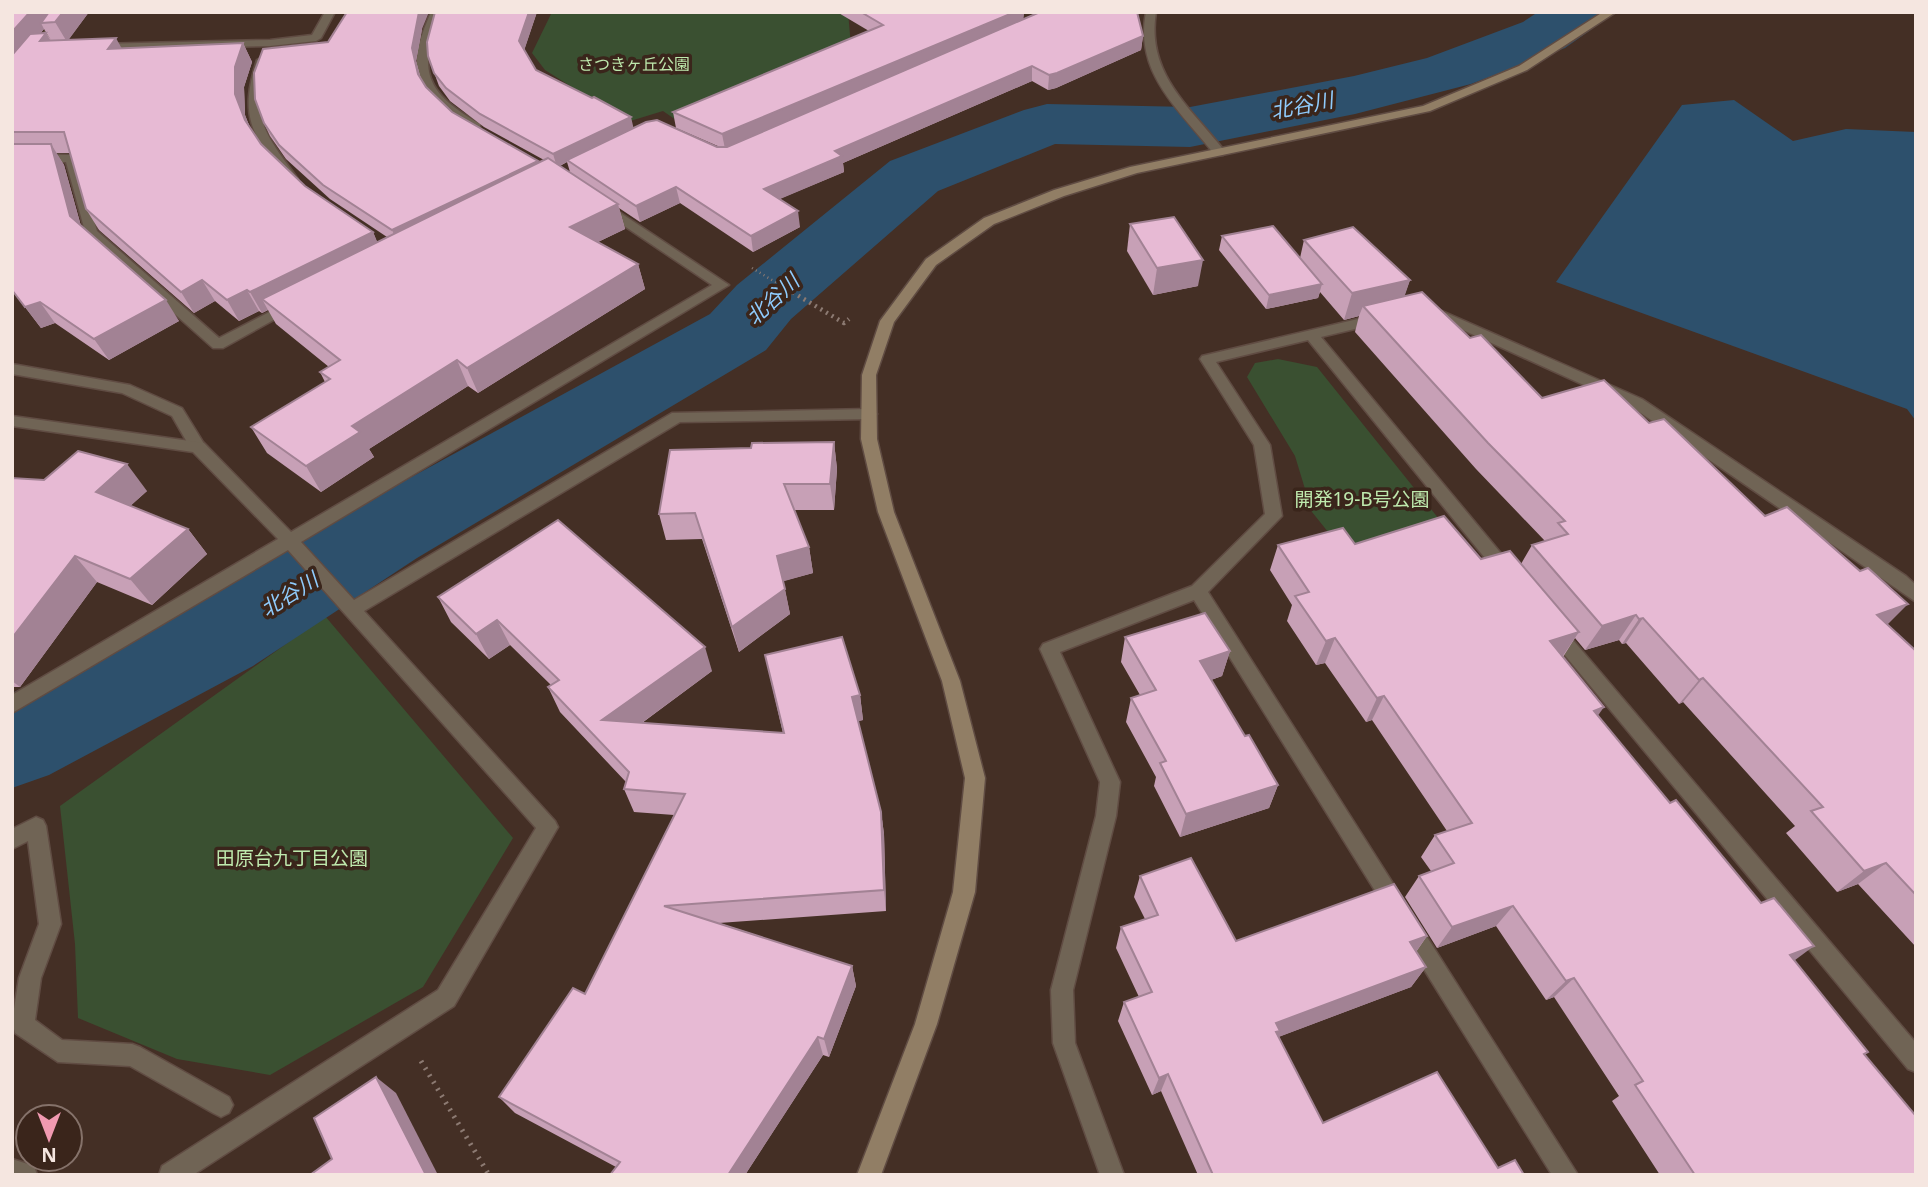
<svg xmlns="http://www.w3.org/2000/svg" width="1928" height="1187" viewBox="0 0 1928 1187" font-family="'Noto Sans','Noto Sans JP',sans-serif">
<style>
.green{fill:#3a5031}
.water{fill:#2d506c}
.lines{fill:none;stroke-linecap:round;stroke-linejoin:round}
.river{fill:#2d506c;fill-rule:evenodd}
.service-casing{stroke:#604c43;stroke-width:3}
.pedestrian-casing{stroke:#604c43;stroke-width:3}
.minor-casing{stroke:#604c43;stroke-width:3}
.secondary-casing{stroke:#604c43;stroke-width:3}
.path-far2{stroke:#8c7a72;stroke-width:2.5;stroke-dasharray:1 3.5;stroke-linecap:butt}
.path-far1{stroke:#8c7a72;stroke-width:4.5;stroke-dasharray:2 4.5;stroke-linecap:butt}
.path{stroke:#8c7a72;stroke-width:5;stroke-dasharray:2 6;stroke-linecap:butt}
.service{fill:#706455;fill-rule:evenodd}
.pedestrian{fill:#706455;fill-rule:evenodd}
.minor{fill:#706455;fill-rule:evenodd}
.secondary{fill:#917e65;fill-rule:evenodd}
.wall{fill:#c7a0b6;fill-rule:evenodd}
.shaded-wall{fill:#a28294}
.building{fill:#e7bad4;stroke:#a28294;stroke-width:2}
.labels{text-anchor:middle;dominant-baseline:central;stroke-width:7;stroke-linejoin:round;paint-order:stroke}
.far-park-label{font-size:16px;fill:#bee9ad;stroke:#3a251b}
.park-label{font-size:19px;fill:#bee9ad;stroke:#3a251b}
.water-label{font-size:21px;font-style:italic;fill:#8fcbfc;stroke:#3a251b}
</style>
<rect width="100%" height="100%" fill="#442f25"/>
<g class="green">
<polygon points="552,12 848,12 851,46 676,120 663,111 627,122 545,70 532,53"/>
<polygon points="1278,359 1317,367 1447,529 1349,558 1312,512 1295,456 1247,377 1255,363"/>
<polygon points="325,616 513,838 423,987 270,1075 177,1059 78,1018 75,944 60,806"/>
</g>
<polygon class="water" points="1734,100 1793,141 1846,129 1916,132 1916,421 1907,409 1556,282 1682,105"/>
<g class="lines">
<polygon class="river" points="1538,12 1607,12 1599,24 1565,48 1471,84 1355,114 1190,147 1055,144 938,191 791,319 766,350 417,558 253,666 49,775 12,788 12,693 183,610 351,510 710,314 737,285 890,161 1024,110 1047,104 1190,107 1354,76 1427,58 1523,22"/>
<g class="service-casing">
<polygon id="service" points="12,364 130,385 182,408 206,447 204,451 192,451 172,416 122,393 12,374"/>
</g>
<g class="pedestrian-casing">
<polygon id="pedestrian" points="36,817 43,820 46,826 61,924 41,978 35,1020 62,1040 132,1044 140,1047 229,1097 233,1105 229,1113 221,1117 213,1113 130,1066 58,1062 15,1033 12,1021 19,978 39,924 28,841 12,849 12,829"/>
</g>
<g class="minor-casing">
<g id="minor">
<polygon points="62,12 73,12 16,81 12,82 12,71"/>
<polygon points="325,12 335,12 321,38 316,41 270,46 98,50 92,47 98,44 270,40 312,35"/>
<path d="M431,12H441C417,71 425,92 480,124V130C470,131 460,123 452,116C408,84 411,58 431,12Z"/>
<path d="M1146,12H1156C1146,73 1189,106 1223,149V155H1215C1180,110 1134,74 1146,12Z"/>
<path d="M263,57L269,60C249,119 265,133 298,179L296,182H288C253,136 238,118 257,60Z"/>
<polygon points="12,154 75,155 97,231 219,338 287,303 297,303 299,306 223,348 213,348 86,235 66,162 12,162"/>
<polygon points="604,202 729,285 301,542 354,600 672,413 869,409 877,414 869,419 680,422 364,611 555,821 558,827 454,1006 193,1175 159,1175 162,1166 438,990 536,828 288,550 12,713 12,695 278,539 193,452 12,426 12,416 204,443 291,532 712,285 599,209 599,203"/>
<polygon points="1426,304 1642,399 1906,576 1916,585 1916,602 1632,407 1421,311 1421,305"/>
<polygon points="1379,314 1386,319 1384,322 1321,337 1514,569 1517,574 1514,579 1502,579 1308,340 1216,362 1270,445 1282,516 1208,592 1578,1175 1552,1175 1194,600 1060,652 1120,782 1116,816 1073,990 1075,1043 1124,1175 1100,1175 1053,1043 1051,990 1096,816 1100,782 1040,649 1043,644 1192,586 1265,514 1254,445 1200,359 1202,356"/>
<polygon points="1555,624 1561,626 1916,1043 1916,1072 1908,1069 1549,636 1546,631 1549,626"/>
<polygon points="12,1159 34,1166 37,1175 12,1175"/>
</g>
</g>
<g class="secondary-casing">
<polygon id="secondary" points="1603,12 1616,12 1527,70 1430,111 1137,173 1064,196 994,224 936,265 894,322 876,375 877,439 894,512 960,681 985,778 975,892 937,1024 881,1175 857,1175 915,1024 953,892 965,778 942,681 878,512 861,439 862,375 880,321 926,259 984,218 1054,190 1130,167 1423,106 1519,66"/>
</g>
<polyline class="path-far2" points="752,268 790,291"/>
<polyline class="path-far1" points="787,289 844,323 849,319"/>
<polyline class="path" points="421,1061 489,1175"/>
<use href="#service" class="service"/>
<use href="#pedestrian" class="pedestrian"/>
<use href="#minor" class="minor"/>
<use href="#secondary" class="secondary"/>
</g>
<g class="wall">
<path d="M12,12H89L68,40L122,48L243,43L252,62L244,87L245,115L251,130L261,144L305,186L373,232L377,242L387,237L330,199L286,159L270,136L264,123L328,42L422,29L416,61L421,79L426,87L452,112L539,163L544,160L484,127L450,101L439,86L428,56L435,12H537L524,50L536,70L634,128L717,147H720L676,128L673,112L869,31L837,12H1024L1023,19L1037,13V12H1137L1143,36L1141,50L1056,88L1048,90L1032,81L843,163L844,172L779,199L800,227L753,252L680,203L640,222L619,208L625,229L598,242L638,264L645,289L478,393L468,386L369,449L374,457L321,492L267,453L251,427L325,382L320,372L329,367L276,324L268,310L262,313L259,311L239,321L215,301L194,313L99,230L86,209L70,153H56L64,165L81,226L179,321L109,360L55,323L41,328L12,290ZM44,29L51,40L46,33L40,34ZM567,162L570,172L560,166Z"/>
<polygon points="1130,224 1198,286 1153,295 1127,251"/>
<polygon points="1222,236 1300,258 1304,240 1410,280 1404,296 1470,338 1542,398 1649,423 1765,516 1916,651 1916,947 1858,884 1837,892 1786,833 1795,826 1683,702 1679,704 1626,643 1622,644 1619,640 1585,650 1575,638 1563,657 1598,716 1794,960 1864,1054 1916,1175 1660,1175 1612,1101 1619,1096 1554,997 1546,1000 1496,926 1437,948 1405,897 1419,876 1431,871 1421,857 1435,835 1447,831 1372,720 1366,722 1325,663 1316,665 1287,621 1292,605 1270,570 1278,545 1355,544 1521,564 1532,545 1545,541 1476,469 1355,332 1359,316 1344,320 1320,292 1318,298 1266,309 1219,250"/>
<polygon points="834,442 837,469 834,510 794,510 809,547 813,573 783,581 790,614 739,652 702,539 666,540 659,514 751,448"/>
<polygon points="12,478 147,491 130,506 188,529 207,554 152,605 97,582 20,687 12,687"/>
<polygon points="438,597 712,671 642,723 783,733 765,655 860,695 863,720 858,721 881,812 884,834 886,911 719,923 852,966 856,986 829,1057 823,1055 745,1175 610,1175 616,1167 515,1113 499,1097 585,994 674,815 634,812 624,789 626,782 560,712 548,687 551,685 510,645 489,659 451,622"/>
<polygon points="1125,637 1230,651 1222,676 1211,680 1245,736 1278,785 1269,808 1180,837 1154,786 1156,777 1126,722 1131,698 1140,695 1121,662"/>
<polygon points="1140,876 1236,941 1427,936 1416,952 1426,967 1411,987 1278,1037 1323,1123 1524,1175 1198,1175 1161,1091 1152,1095 1118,1021 1124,1002 1139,997 1116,948 1121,927 1145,919 1134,897"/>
</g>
<g class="shaded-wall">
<polygon points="30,12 58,12 41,23 44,29 12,67 12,32"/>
<polygon points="63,12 89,12 67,42 55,22"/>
<polygon points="419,12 429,12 422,29 416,61 423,87 418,74 412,48"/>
<polygon points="529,12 537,12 523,54 519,41"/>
<polygon points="1015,12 1024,12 1023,23 725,149 722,134"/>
<polygon points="46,33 58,53 40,41"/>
<polygon points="1143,36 1141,50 1056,88 1048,90 1049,75"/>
<polygon points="116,38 127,58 108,49"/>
<polygon points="243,43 252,62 244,87 245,115 255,141 245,120 235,94 235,67"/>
<polygon points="1032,66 1032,81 843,163 844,172 766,205 764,189 835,151"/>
<polygon points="631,117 634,130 567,160 567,162 557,167 553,154"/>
<polygon points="51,144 64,165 84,237 70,216"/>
<polygon points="538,161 542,175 398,244 392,230"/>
<polygon points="676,187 680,203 640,222 636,206"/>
<polygon points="618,204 625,229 577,252 570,227"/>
<polygon points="798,211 800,227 753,252 751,236"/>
<polygon points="373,232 382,253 262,299 268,310 262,313 250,292"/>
<polygon points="1203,260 1198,286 1153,295 1157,268"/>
<polygon points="638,264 645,289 478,393 467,368"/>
<polygon points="202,280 215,301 194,313 181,292"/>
<polygon points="1410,280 1401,307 1363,306 1359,316 1344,320 1352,293"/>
<polygon points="1322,284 1318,298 1266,309 1269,295"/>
<polygon points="247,290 259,311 239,321 227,300"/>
<polygon points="166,300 179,321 109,360 94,339"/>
<polygon points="40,302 55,323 41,328 25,307"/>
<polygon points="457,360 468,386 369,449 374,457 321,492 306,466 352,426"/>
<polygon points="834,442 837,469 834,510 830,484"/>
<polygon points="127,464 147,491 117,518 96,492"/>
<polygon points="188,529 207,554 152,605 130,579"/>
<polygon points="809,547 813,573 781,582 777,556"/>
<polygon points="75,556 97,582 20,687 12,681 12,638"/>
<polygon points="785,589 790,614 739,652 732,627"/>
<polygon points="1908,604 1884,628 1877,615"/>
<polygon points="1636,615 1619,640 1585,650 1602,626"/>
<polygon points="1643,618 1626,643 1622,644 1639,619"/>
<polygon points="497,620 510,645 489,659 476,634"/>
<polygon points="1579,632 1562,657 1550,641"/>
<polygon points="1335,638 1325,663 1316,665 1326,641"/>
<polygon points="705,647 712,671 613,744 602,720"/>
<polygon points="1230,651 1222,676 1194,686 1200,661"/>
<polygon points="1703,678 1683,702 1679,704 1699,680"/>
<polygon points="860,695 863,720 855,722 852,697"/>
<polygon points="1384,696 1372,720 1366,722 1377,698"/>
<polygon points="1604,707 1587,731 1594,711"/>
<polygon points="1278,785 1269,808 1180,837 1186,814"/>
<polygon points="881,812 884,834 886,911 884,890"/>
<polygon points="1886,863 1858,884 1837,892 1864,871"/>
<polygon points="1513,906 1496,926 1437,948 1452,927"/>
<polygon points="1427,936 1413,956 1410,942"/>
<polygon points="1814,946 1787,966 1790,955"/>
<polygon points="852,966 856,986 829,1057 824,1039"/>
<polygon points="1426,967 1411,987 1276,1038 1276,1023"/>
<polygon points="1574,978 1554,997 1546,1000 1566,981"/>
<polygon points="818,1037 823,1055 745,1175 728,1175"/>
<polygon points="1168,1074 1161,1091 1152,1095 1159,1078"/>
<polygon points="376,1077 396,1093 438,1175 426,1175"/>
</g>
<g class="building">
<polygon points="12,12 30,12 12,32"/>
<polygon points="49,12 63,12 55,22 41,23"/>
<polygon points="347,12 419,12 412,48 418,74 426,87 452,112 538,161 392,230 323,185 279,145 264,123 255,99 254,73 263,49 328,42"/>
<polygon points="435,12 529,12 519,41 536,70 592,98 594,97 631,117 553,154 480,114 446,88 434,73 428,56 427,42"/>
<polygon points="861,12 1015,12 722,134 673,112 883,25"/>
<polygon points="1040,12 1137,12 1143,36 1057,73 1049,75 1032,66 835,151 842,156 764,189 798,211 751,236 676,187 636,206 567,160 646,122 657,120 717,147 727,147"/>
<polygon points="46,33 40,41 116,38 108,49 243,43 235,67 235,94 245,120 261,144 305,186 373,232 250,292 247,290 227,300 202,280 181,292 86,209 64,132 12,132 12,55 30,34"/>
<polygon points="12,144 51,144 70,216 166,300 94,339 40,302 25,307 12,290"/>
<polygon points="548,158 618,204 570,227 638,264 467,368 457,360 352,426 360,432 306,466 251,427 330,379 320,372 340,360 262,299"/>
<polygon points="1174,217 1203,260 1157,268 1130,224"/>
<polygon points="1273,226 1322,284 1269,295 1222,236"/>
<polygon points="1353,227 1410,280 1352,293 1304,240"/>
<polygon points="1422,292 1470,338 1481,335 1542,398 1604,380 1649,423 1664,419 1765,516 1787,507 1860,571 1868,568 1908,604 1877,615 1916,651 1916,895 1886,863 1864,871 1811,811 1823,807 1703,678 1699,680 1643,618 1639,619 1636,615 1602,626 1532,545 1568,534 1558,523 1565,521 1488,443 1363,306"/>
<polygon points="834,442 830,484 784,484 809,547 777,556 785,589 732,627 695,513 659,514 670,450 751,448 752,443"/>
<polygon points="78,451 127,464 96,492 188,529 130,579 75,556 12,638 12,478 44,480"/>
<polygon points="1444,516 1481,559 1510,551 1579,632 1550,641 1604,707 1594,711 1670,803 1676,800 1761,903 1774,898 1814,946 1790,955 1868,1052 1864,1054 1916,1116 1916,1175 1695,1175 1635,1085 1643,1081 1574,978 1566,981 1513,906 1452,927 1419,876 1454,863 1435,835 1472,823 1384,696 1377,698 1335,638 1326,641 1295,596 1309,592 1278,545 1343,528 1355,544"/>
<polygon points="558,520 705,647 602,720 784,733 765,655 842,637 860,695 852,697 881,812 884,890 664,906 852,966 824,1039 818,1037 728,1175 610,1175 620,1162 499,1097 573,988 585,994 685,794 624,789 629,772 548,687 559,680 497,620 476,634 438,597"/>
<polygon points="1205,613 1230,651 1200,661 1245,736 1249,735 1278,785 1186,814 1160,763 1166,761 1131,698 1156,690 1125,637"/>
<polygon points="1191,858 1236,941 1394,884 1427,936 1410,942 1426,967 1276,1023 1280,1031 1276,1032 1323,1123 1437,1072 1498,1168 1515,1160 1524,1175 1213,1175 1168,1074 1159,1078 1124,1002 1152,992 1121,927 1158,915 1140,876"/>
<polygon points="376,1077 426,1175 310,1175 332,1159 314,1118"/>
</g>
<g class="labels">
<g class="far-park-label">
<text x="634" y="64">さつきヶ丘公園</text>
</g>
<g class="park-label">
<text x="1362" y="499">開発19-B号公園</text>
<text x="292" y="858">田原台九丁目公園</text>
</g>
<g class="water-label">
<text transform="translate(1302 105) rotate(-11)">北谷川</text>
<text transform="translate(772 299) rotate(-43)">北谷川</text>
<text transform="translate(289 594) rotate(-32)">北谷川</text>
</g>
</g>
<rect width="1928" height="1187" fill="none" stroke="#f5e6e0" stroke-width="28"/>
<g transform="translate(49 1138) rotate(180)"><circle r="33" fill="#3a251b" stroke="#85726a" stroke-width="2"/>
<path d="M0-5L12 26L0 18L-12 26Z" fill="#f19ab1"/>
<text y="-10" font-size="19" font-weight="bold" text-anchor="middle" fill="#f5e6e0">N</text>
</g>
</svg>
